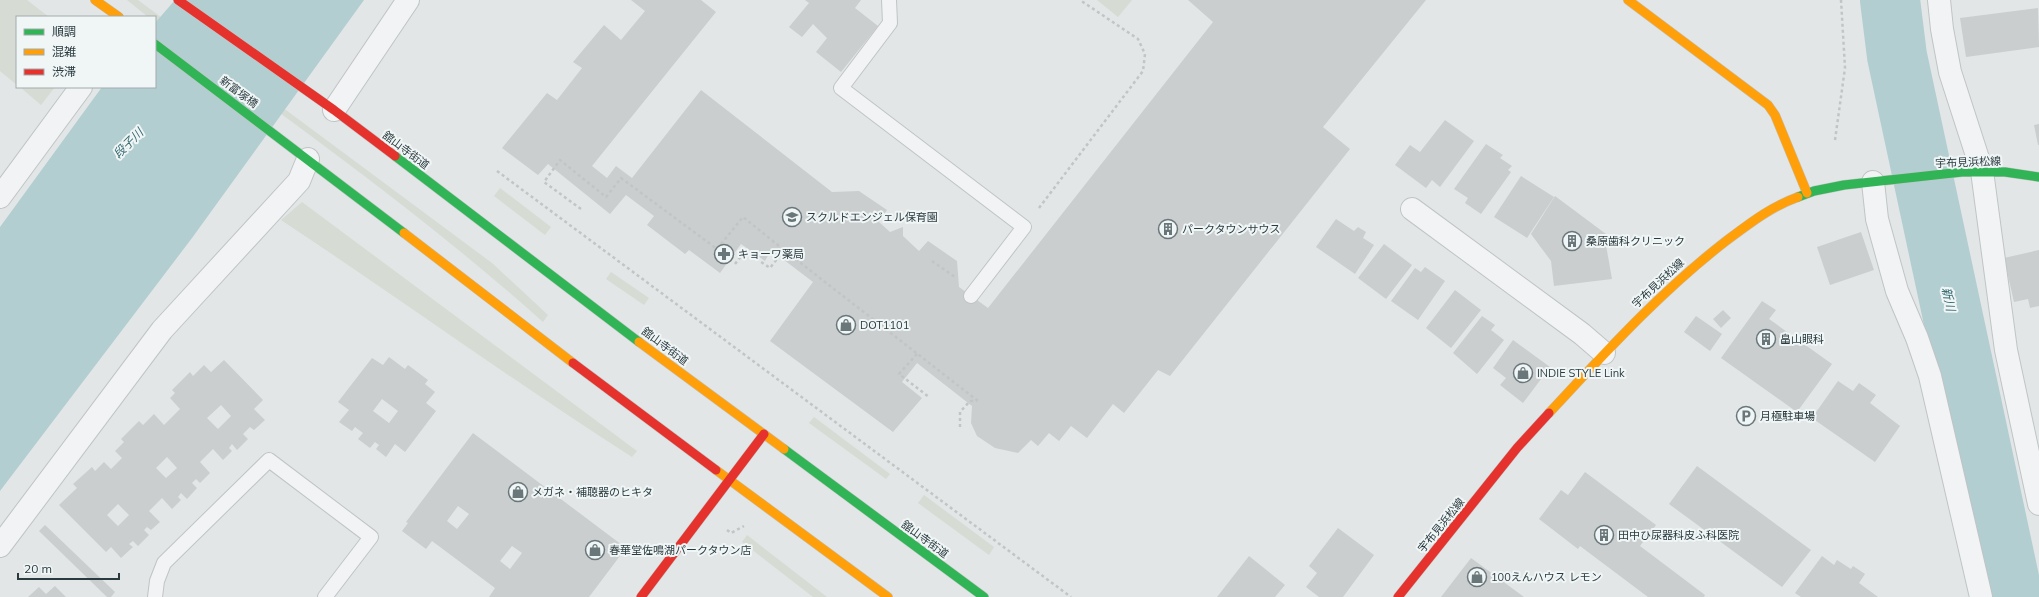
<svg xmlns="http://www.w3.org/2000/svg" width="2039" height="597" viewBox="0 0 2039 597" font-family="Mulish,'Noto Sans JP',sans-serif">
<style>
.green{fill:#d6dbd3}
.water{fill:#b2ced1}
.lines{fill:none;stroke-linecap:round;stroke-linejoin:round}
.river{stroke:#b2ced1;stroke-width:60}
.building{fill:#cacecf;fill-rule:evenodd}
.lane-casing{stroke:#c0c4c5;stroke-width:16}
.street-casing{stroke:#c0c4c5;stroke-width:24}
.fast-casing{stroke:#c0c4c5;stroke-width:10}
.slow-casing{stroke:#c0c4c5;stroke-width:10}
.jam-casing{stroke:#c0c4c5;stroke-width:10}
.path{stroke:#c1c5c5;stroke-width:2.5;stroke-dasharray:3 3;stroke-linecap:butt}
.lane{stroke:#f1f3f4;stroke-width:14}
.street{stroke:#f1f3f4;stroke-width:22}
.fast{stroke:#30b455;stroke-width:9}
.slow{stroke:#ff9f0a;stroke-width:9}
.jam{stroke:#e5322d;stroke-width:9}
.labels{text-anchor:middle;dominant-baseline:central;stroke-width:4;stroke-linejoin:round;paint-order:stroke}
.street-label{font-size:11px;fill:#2a3b3f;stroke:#f0f5f6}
.poi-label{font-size:11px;fill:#2a3b3f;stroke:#f0f5f6;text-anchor:start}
.water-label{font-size:12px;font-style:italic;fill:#366b71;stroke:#f0f5f6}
</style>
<rect width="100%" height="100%" fill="#e2e6e7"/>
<g class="green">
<polygon points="0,0 27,0 49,17 17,17 17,85 0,71"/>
<path d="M127,0H138L492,263L548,315L543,322C421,213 287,118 155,22V17H148Z"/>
<polygon points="1097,0 1132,0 1118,17"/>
<polygon points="20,87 55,87 41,105"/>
<polygon points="500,188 551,227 545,235 494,196"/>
<path d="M302,202L637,451L632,457C513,381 399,298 281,220Z"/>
<polygon points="611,272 649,298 644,305 606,279"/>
<polygon points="814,417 890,474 886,479 809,423"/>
<polygon points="924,495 994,547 989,555 918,503"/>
<polygon points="747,535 827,597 813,597 742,542"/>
</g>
<polygon class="water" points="175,0 364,0 192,238 0,491 0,227 102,87 155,87 155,23"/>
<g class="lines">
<polyline class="river" points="1890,0 1897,56 2013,597"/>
</g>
<g class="building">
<polygon points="631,0 701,0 716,12 592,166 607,178 616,166 632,178 701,90 832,192 859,191 887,210 879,222 890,232 903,227 903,236 919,251 928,241 957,261 959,287 988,308 1213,22 1188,0 1426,0 1323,127 1350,149 1170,376 1158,370 1124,413 1113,404 1087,438 1071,426 1059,441 1049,433 1038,446 1031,440 1018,453 995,448 977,436 971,423 972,406 917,363 902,382 922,398 893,432 770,341 813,282 771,250 765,261 741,244 720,273 689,250 685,254 647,225 654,216 626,195 610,214 548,164 538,175 502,148 547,93 557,100 582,68 573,62 604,25 621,40 645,11"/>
<polygon points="805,0 861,0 855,8 878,26 841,72 816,52 827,38 813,24 802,37 789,27 809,3"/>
<polygon points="2038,8 2039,47 1966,57 1960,18"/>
<polygon points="1445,120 1474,141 1440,187 1432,180 1426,188 1395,165 1410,145 1420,152"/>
<polygon points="2039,124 2039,145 2038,145 2034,125"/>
<polygon points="1486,144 1503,155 1500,158 1512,166 1508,170 1511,172 1481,214 1465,203 1468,198 1454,189"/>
<polygon points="1521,176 1554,197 1527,238 1494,217"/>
<polygon points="1555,196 1610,237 1606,245 1612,279 1554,286 1551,261 1531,234"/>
<polygon points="1336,219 1354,231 1358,227 1366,232 1363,238 1374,245 1355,274 1316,247"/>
<polygon points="1861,232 1874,270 1830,285 1817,247"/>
<polygon points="1384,244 1412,265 1386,299 1358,278"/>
<polygon points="2039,250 2039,306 2030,308 2028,299 2014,302 2004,258"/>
<polygon points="1425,267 1445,281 1418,320 1391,301 1415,268 1421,272"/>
<polygon points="1455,290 1481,310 1451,348 1426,328"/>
<polygon points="1762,301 1776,310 1769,319 1832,364 1797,412 1721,358"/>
<polygon points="1723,310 1731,318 1721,328 1713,319"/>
<polygon points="1482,316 1495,325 1491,330 1504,340 1477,374 1453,353"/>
<polygon points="1696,316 1722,334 1710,351 1684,332"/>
<polygon points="1513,340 1550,367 1523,403 1500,385 1506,378 1493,368"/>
<path d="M389,357L405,369L408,365L428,380L425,384L435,392L426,403L436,411L405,452L395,444L386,457L376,449L379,445L375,442L370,448L358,439L363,433L355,427L352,431L339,422L349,410L338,402L372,358L383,365ZM382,399L398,411L389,423L373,411Z"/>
<path d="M224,360L263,400L254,409L265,420L254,430L250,427L243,434L248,439L237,450L232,444L229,448L232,451L223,460L213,449L200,462L210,473L200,483L196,479L192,483L197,488L187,499L181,493L178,497L181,500L172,509L162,498L149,511L160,522L151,530L147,527L144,530L149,535L138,546L133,541L129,544L133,547L121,558L111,547L106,552L59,505L77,488L73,484L92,467L95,471L104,462L111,469L122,458L115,451L124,442L121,439L139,421L143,425L154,414L164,425L180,409L170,398L175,393L172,390L190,372L193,376L204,365L211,372ZM221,405L231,416L218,429L207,418ZM167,457L177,468L166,478L156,468ZM118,504L129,515L118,526L107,515Z"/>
<polygon points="1838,381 1853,391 1859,383 1876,395 1870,403 1900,426 1875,462 1812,418"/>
<path d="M473,433L626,548L589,597H489L495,588L432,541L426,549L402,531L408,523L406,522ZM458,506L469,514L457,529L447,521ZM512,546L522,553L510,569L500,561Z"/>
<polygon points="1697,466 1811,550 1782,587 1669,504"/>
<polygon points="1585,472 1656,525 1640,546 1705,595 1704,597 1648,597 1580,546 1578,549 1539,519 1561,490 1568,495"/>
<polygon points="45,525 115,592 111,597 107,597 39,531"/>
<polygon points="1338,528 1374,555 1343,597 1319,597 1306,587 1317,573 1309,566"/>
<polygon points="1249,556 1285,585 1275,597 1217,597"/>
<polygon points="1822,556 1834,565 1837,560 1851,569 1853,566 1865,574 1859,583 1878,597 1801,597 1795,593"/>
<polygon points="1471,558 1524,597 1441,597"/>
<polygon points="55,586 66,597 28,597 39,587 46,594"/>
</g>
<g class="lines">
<g class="lane-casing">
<g id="lane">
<polyline points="889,0 890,23 841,88 1024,227 971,296"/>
<polyline points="155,597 157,581 164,563 269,460 371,537 325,597"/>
</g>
</g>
<g class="street-casing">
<g id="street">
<polyline points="1939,0 1942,29 1950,72 1982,171 2006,350 2039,504"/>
<polyline points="334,110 408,0"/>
<polyline points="1873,182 1877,219 1897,291 1917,338 1930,376 1981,597"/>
<polyline points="0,197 81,87"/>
<polyline points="1412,209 1582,334 1604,353"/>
<polyline points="0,546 162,330 299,181 308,159"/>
</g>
</g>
<g class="fast-casing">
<g id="fast">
<polyline points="155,44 404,233"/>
<polyline points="395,156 639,342"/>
<polyline points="1798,197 1814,191 1844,185 1962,172 2005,172 2039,177"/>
<polyline points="784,449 984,597"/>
</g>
</g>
<g class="slow-casing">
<g id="slow">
<polyline points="95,0 119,17"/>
<polyline points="1628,0 1768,105 1775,115 1807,193"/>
<polyline points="404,233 573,363"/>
<polyline points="639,342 784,449"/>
<path d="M1549,413C1605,353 1660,292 1726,241C1749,224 1770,207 1798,197"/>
<polyline points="716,470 888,597"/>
</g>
</g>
<g class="jam-casing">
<g id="jam">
<polyline points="178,0 334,110 395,156"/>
<polyline points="573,363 716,470"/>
<polyline points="641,597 764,434"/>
<polyline points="1398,597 1517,448 1549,413"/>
</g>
</g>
<g class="path">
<polyline points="1835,140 1845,68 1841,0"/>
<polyline points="497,171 1071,597"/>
<polyline points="1039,208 1143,71 1145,54 1138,39 1080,0"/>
<polyline points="581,209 544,182 560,160 606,197 621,178 717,249 743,217 784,250"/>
<polyline points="932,261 955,277"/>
<polyline points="735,264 745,251 770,268 784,250 978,401"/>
<polyline points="917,354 899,374 929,397"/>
<polyline points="960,427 960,412 970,401 977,401"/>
<polyline points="727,530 731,533 744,526"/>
</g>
<use href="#lane" class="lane"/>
<use href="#street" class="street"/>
<use href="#fast" class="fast"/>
<use href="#slow" class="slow"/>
<use href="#jam" class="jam"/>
</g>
<defs>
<g id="school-ring" transform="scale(1)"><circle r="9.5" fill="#f0f5f6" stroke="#6a777a" stroke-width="1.5"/><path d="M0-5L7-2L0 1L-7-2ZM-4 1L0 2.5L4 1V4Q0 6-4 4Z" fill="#6a777a"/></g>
<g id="building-ring" transform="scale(1)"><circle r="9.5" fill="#f0f5f6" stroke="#6a777a" stroke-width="1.5"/><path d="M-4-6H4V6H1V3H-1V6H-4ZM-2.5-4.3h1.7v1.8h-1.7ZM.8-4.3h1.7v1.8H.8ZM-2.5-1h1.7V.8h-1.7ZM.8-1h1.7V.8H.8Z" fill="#6a777a"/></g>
<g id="pharmacy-ring" transform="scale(1)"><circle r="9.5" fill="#f0f5f6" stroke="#6a777a" stroke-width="1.5"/><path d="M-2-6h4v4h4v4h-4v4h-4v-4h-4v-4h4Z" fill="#6a777a"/></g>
<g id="shop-ring" transform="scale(1)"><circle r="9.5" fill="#f0f5f6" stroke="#6a777a" stroke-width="1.5"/><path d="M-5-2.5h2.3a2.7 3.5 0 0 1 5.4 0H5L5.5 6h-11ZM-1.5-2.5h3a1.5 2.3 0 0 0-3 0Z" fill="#6a777a"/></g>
<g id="parking-ring" transform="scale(1)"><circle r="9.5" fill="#f0f5f6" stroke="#6a777a" stroke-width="1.5"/><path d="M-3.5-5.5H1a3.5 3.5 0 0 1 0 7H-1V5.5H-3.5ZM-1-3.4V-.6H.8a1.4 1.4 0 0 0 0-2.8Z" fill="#6a777a"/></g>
</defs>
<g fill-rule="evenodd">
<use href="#school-ring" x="792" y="217"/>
<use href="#building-ring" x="1168" y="229"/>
<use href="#building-ring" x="1572" y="241"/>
<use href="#pharmacy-ring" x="724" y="254"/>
<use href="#shop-ring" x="846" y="325"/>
<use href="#building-ring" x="1766" y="339"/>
<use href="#shop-ring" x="1523" y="373"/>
<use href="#parking-ring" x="1746" y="416"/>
<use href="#shop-ring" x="518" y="492"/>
<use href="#building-ring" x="1604" y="535"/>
<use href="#shop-ring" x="595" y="550"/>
<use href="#shop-ring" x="1477" y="577"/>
</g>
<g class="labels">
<g class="street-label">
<text transform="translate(239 92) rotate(37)">新富塚橋</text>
<text transform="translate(406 150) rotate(37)">舘山寺街道</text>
<text transform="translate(1968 162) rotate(-2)">宇布見浜松線</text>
<text transform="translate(1658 283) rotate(-43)">宇布見浜松線</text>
<text transform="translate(665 346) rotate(37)">舘山寺街道</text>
<text transform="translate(1441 525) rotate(-51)">宇布見浜松線</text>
<text transform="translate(925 539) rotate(36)">舘山寺街道</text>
</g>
<g class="poi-label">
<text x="806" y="217">スクルドエンジェル保育園</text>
<text x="1182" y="229">パークタウンサウス</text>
<text x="1586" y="241">桑原歯科クリニック</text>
<text x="738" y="254">キョーワ薬局</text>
<text x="860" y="325">DOT1101</text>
<text x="1780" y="339">畠山眼科</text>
<text x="1537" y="373">INDIE STYLE Link</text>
<text x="1760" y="416">月極駐車場</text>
<text x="532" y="492">メガネ・補聴器のヒキタ</text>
<text x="1618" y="535">田中ひ尿器科皮ふ科医院</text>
<text x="609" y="550">春華堂佐鳴湖パークタウン店</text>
<text x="1491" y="577">100えんハウス レモン</text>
</g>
<g class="water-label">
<text transform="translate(128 143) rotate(-45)">段子川</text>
<text transform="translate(1949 299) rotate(78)">新川</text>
</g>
</g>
<rect x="16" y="16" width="140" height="72" fill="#f0f5f6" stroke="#a1abad"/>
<rect x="24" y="29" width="20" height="6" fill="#30b455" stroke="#a1abad"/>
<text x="52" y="36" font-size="12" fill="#2a3b3f">順調</text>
<rect x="24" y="49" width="20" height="6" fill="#ff9f0a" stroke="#a1abad"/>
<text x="52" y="56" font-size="12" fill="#2a3b3f">混雑</text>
<rect x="24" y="69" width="20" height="6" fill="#e5322d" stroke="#a1abad"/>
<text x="52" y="76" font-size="12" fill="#2a3b3f">渋滞</text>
<path d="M18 573v6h101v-6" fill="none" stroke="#2a3b3f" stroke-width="2"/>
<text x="24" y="573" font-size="12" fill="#2a3b3f" stroke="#f0f5f6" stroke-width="3" paint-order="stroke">20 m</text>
</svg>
